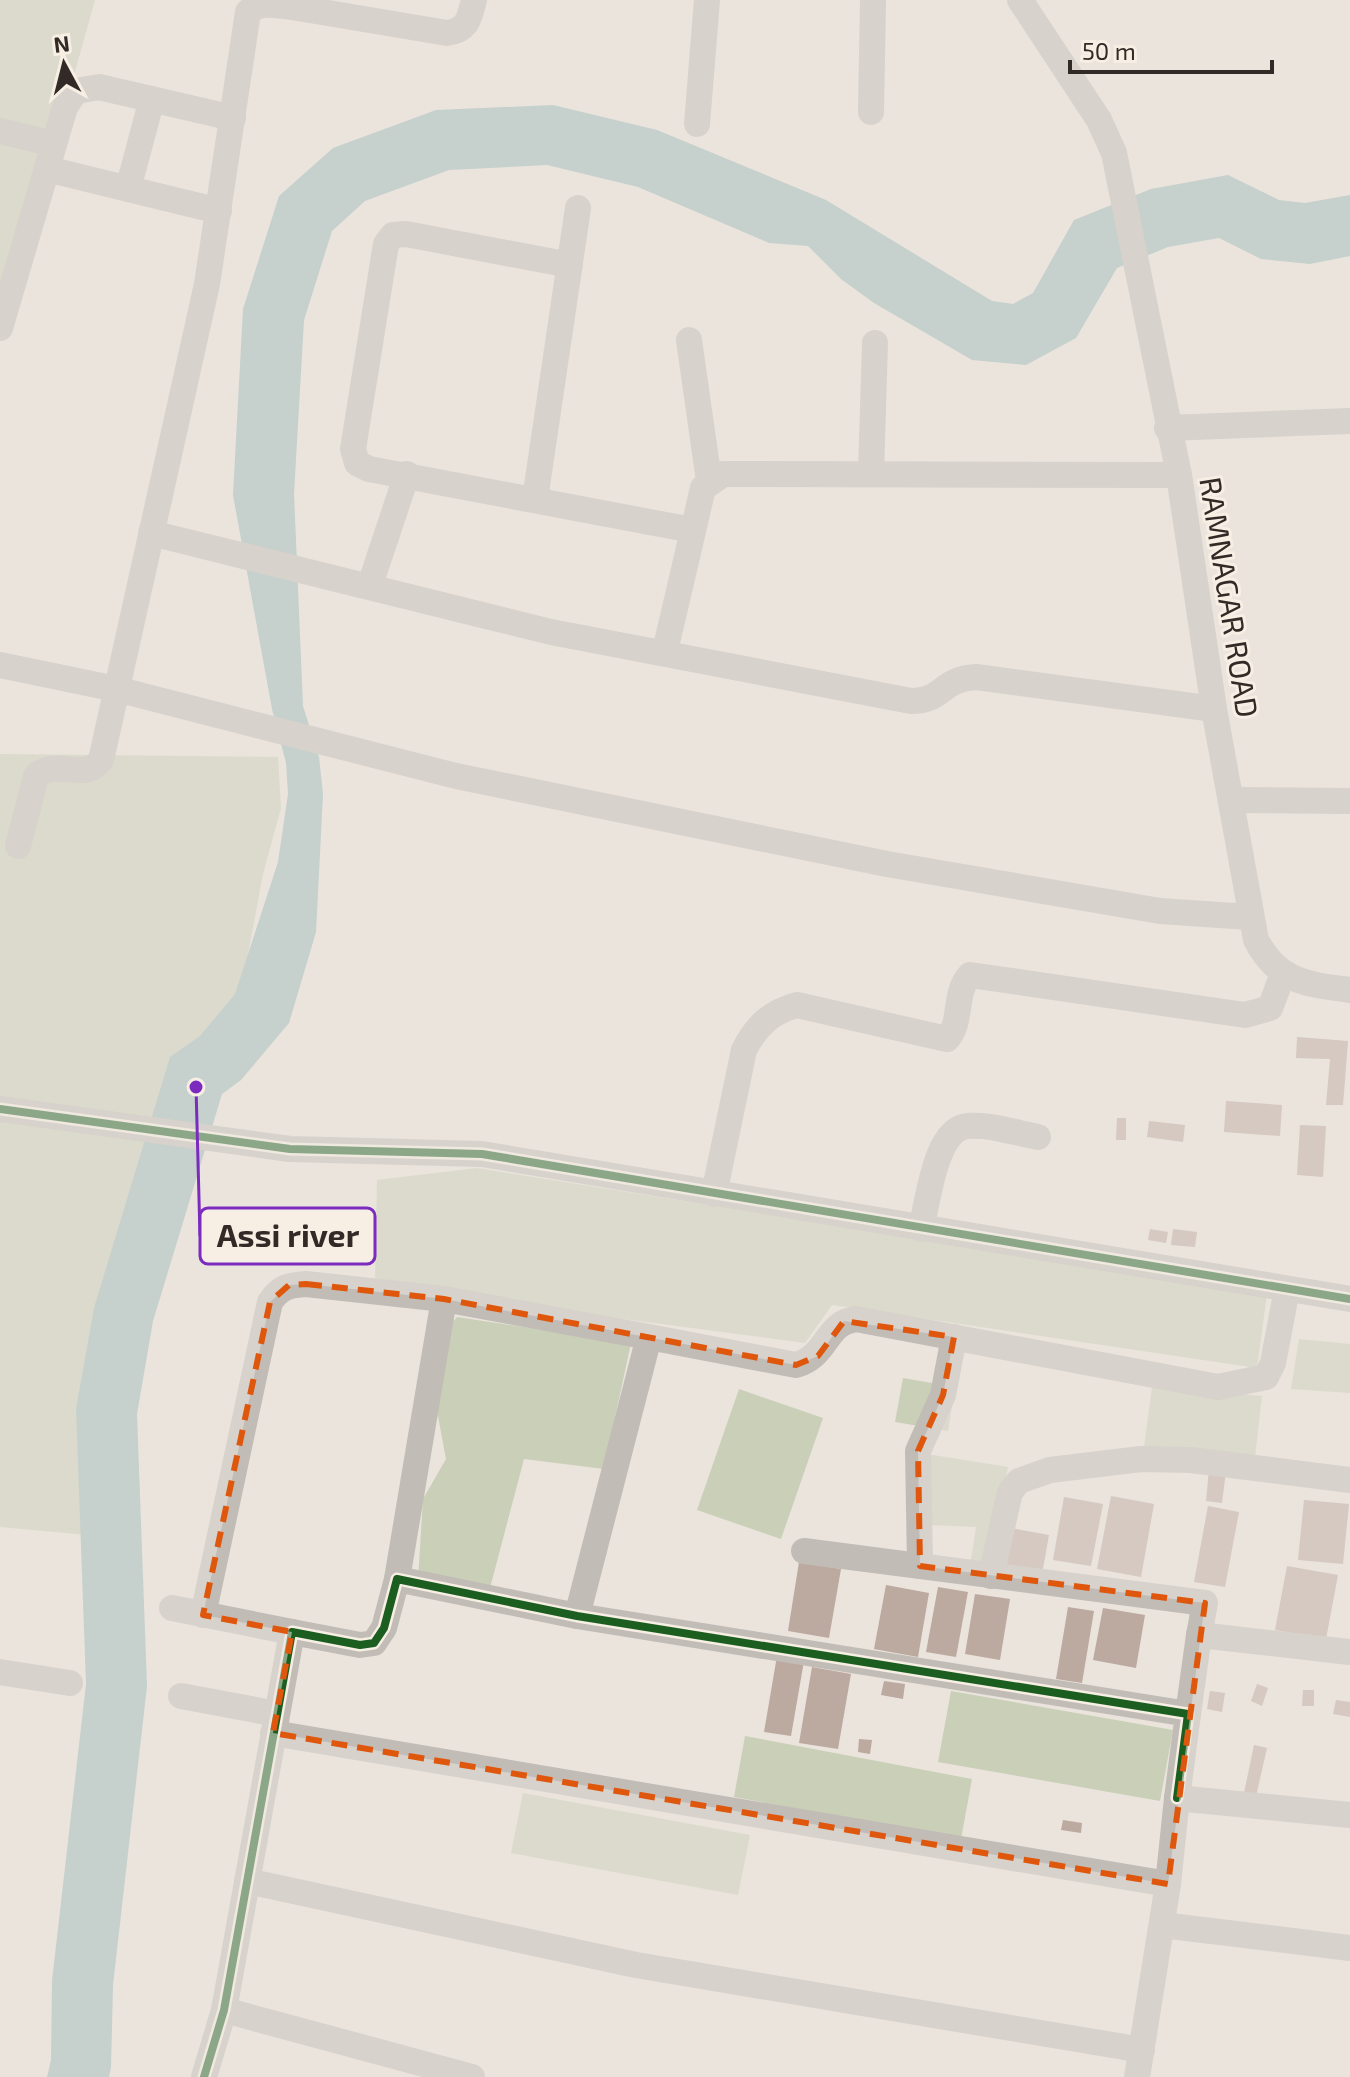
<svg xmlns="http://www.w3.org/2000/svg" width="1350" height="2077" viewBox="0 0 1350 2077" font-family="'Exo 2',sans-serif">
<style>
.green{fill:#cacfb8}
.water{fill:#9bb9b9}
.building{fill:#bca9a0}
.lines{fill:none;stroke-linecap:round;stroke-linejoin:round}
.minor{stroke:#c2bcb7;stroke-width:26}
.cycleway-casing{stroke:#f7efe4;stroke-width:13}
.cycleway{stroke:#1b5e20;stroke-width:8}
.marked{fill:none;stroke:#df570d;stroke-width:6;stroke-dasharray:16 10;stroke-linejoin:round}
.labels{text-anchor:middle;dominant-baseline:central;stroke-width:6;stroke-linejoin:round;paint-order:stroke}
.street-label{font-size:30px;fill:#322a26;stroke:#f7efe4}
.leader{fill:none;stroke:#7b2cbf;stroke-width:3}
.callout-dot{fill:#7b2cbf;stroke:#f7efe4;stroke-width:3}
.callout{fill:#f7efe4;stroke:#7b2cbf;stroke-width:3}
.callout-label{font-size:32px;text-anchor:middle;font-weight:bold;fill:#322a26}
</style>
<rect width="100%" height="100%" fill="#eae4dd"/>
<g class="green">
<polygon points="0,0 95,0 14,290 0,286"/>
<polygon points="0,754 278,757 281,808 263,874 233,1034 184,1088 99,1536 0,1527"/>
<polygon points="477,1168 1267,1294 1257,1368 832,1305 805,1343 375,1286 377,1180"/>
<polygon points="457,1317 631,1343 604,1469 524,1459 490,1588 418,1580 423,1499 446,1459 426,1352"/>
<polygon points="1299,1339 1350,1344 1350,1393 1291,1389"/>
<polygon points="903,1378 955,1387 948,1431 895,1422"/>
<polygon points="1152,1387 1262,1396 1255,1457 1144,1447"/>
<polygon points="739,1389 823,1418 781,1539 697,1510"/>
<polygon points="927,1454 1008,1467 987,1562 971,1560 976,1527 930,1525"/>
<polygon points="951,1691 1173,1730 1160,1801 938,1762"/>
<polygon points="745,1736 972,1779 961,1839 734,1797"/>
<polygon points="523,1793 750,1835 738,1895 511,1853"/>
</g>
<polygon class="water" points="553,105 657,130 826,200 992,301 1013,304 1033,293 1074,220 1151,189 1228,175 1279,200 1305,203 1350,195 1350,256 1310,264 1261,259 1219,238 1168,247 1117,268 1076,338 1026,365 972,360 874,303 841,279 808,246 769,243 638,187 547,165 449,170 365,201 332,231 304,320 294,494 303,706 319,757 323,794 316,932 289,1023 241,1080 222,1094 153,1321 137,1414 147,1686 113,1985 111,2067 109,2077 47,2077 51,2060 52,1981 86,1684 76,1409 94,1308 170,1057 200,1036 235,994 278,862 288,794 286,763 272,709 233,495 243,309 279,196 333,148 436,110"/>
<g class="building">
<polygon points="1297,1037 1348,1041 1343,1105 1326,1105 1330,1059 1296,1058"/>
<polygon points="1226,1101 1282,1105 1280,1136 1224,1132"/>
<polygon points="1117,1118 1126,1118 1126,1140 1116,1140"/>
<polygon points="1149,1121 1185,1125 1183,1142 1147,1137"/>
<polygon points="1300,1125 1326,1126 1323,1177 1297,1175"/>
<polygon points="1150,1229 1168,1232 1166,1243 1148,1240"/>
<polygon points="1173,1229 1197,1232 1195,1247 1171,1245"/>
<polygon points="1209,1469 1226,1471 1222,1503 1206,1501"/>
<polygon points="1111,1496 1154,1504 1141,1577 1097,1569"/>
<polygon points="1064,1497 1103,1504 1091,1566 1053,1560"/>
<polygon points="1304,1500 1349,1504 1343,1564 1298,1560"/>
<polygon points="1208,1506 1239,1512 1225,1587 1194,1582"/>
<polygon points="1011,1528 1049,1535 1042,1574 1004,1567"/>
<polygon points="799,1562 841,1569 829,1638 788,1631"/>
<polygon points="1287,1566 1338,1575 1326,1639 1275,1630"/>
<polygon points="886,1585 929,1593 918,1657 874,1649"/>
<polygon points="938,1587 968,1592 956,1657 926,1652"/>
<polygon points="975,1594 1010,1599 1000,1660 965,1654"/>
<polygon points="1068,1607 1094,1611 1082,1683 1056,1679"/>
<polygon points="1103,1608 1145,1615 1136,1668 1093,1660"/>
<polygon points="777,1656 804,1661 791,1736 764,1732"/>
<polygon points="812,1667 851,1674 838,1749 799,1743"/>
<polygon points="884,1681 905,1684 903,1699 881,1695"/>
<polygon points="1257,1684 1268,1688 1262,1706 1251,1701"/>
<polygon points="1303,1690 1314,1690 1314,1706 1302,1706"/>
<polygon points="1210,1691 1225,1693 1222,1712 1207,1709"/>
<polygon points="1336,1700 1350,1702 1350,1717 1333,1714"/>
<polygon points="859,1739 872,1740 870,1754 858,1752"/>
<polygon points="1254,1745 1267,1748 1256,1796 1244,1793"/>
<polygon points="1063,1820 1082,1823 1081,1833 1061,1830"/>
</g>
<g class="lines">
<g class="minor">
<path d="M1020,0L1099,120L1114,153L1179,475L1214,709L1256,940C1278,982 1306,984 1350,990"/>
<path d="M298,8L447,33C468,30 469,19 474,0"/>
<polyline points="871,112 873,0"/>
<polyline points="697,124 707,0"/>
<polyline points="0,131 54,144"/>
<polyline points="47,169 219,211"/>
<polyline points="128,189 152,99"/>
<polyline points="570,265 406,234 393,235 386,244 353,449 357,463 369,469 692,530"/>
<polyline points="0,328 65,107 76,91 99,87 233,118"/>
<polyline points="689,340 709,481"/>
<polyline points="1167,428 1350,421"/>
<polyline points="871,473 875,343"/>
<polyline points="535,499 578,208"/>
<path d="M151,533L551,632L911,701C944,701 940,679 976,677L1214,709"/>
<polyline points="370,585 407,474"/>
<polyline points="665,651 703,488 723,474 1179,475"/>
<polyline points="0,665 116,689 456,776 887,864 1160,911 1249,917"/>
<polyline points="1231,800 1350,801"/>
<path d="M18,846L36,776C57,757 83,783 101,760L207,284L248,12C260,0 281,6 298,8L300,0"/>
<polyline points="0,1109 290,1149 482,1154 1350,1299"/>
<path d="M714,1194L744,1050C756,1026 771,1012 797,1005L947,1039C963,1022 953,993 970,975L1245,1015L1270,1008L1283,974"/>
<path d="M921,1229C928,1202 935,1128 968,1126C990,1124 1016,1133 1038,1137"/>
<polyline points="804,1551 1205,1603 1199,1635"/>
<polyline points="920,1566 918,1451 943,1395 954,1337"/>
<polyline points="991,1576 1010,1492 1019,1481 1050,1470 1141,1459 1191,1460 1350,1480"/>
<polyline points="397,1579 444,1299 649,1337"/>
<polyline points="172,1608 292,1632"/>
<path d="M203,1615L270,1302C280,1287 289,1285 306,1284L444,1299"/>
<path d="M577,1616L649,1337L796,1365C828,1356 825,1323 856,1319L1218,1387L1266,1377L1273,1363L1287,1289"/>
<polyline points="0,1672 70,1683"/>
<polyline points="181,1696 277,1714"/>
<polyline points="1188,1714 1199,1635 1350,1652"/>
<polyline points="273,1733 1168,1884"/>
<polyline points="247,1881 636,1965 1142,2050"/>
<polyline points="1162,1925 1350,1948"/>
<polyline points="224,2010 472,2077"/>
<polyline points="204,2077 224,2010 292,1632 360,1645 374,1643 384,1628 397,1579 577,1616 1188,1714 1177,1798"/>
<polyline points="1137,2077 1168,1884 1177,1798 1350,1815"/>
</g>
<g class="cycleway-casing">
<g id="cycleway">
<polyline points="0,1109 290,1149 482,1154 1350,1299"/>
<polyline points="204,2077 224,2010 292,1632 360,1645 374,1643 384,1628 397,1579 577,1616 1188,1714 1177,1798"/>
</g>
</g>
<use href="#cycleway" class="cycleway"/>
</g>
<path d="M0 0H1350V2077H0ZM306,1284L444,1299L796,1365L818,1356L844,1321L954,1337L943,1395L918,1451L920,1566L1205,1603L1168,1884L273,1733L292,1632L203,1615L270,1302L289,1285Z" fill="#eae4dd" fill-opacity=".55" fill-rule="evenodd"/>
<path class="marked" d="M306,1284L444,1299L796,1365L818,1356L844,1321L954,1337L943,1395L918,1451L920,1566L1205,1603L1168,1884L273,1733L292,1632L203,1615L270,1302L289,1285Z"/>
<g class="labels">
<g class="street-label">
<text transform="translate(1230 597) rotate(81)">RAMNAGAR ROAD</text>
</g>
</g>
<path class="leader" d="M196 1087L200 1236"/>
<circle class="callout-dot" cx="196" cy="1087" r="8"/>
<rect class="callout" x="200" y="1208" width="175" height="56" rx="8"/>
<g class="callout-label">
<text x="288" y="1247">Assi river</text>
</g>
<g transform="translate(64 64) rotate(353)" stroke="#f7efe4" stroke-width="6" paint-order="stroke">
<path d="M0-6L14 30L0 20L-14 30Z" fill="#322a26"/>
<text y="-12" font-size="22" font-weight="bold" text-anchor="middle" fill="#322a26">N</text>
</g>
<path d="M1070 60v12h202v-12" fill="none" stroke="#322a26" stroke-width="4"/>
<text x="1082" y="60" font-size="24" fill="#322a26" stroke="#f7efe4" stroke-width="6" paint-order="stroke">50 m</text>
</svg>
